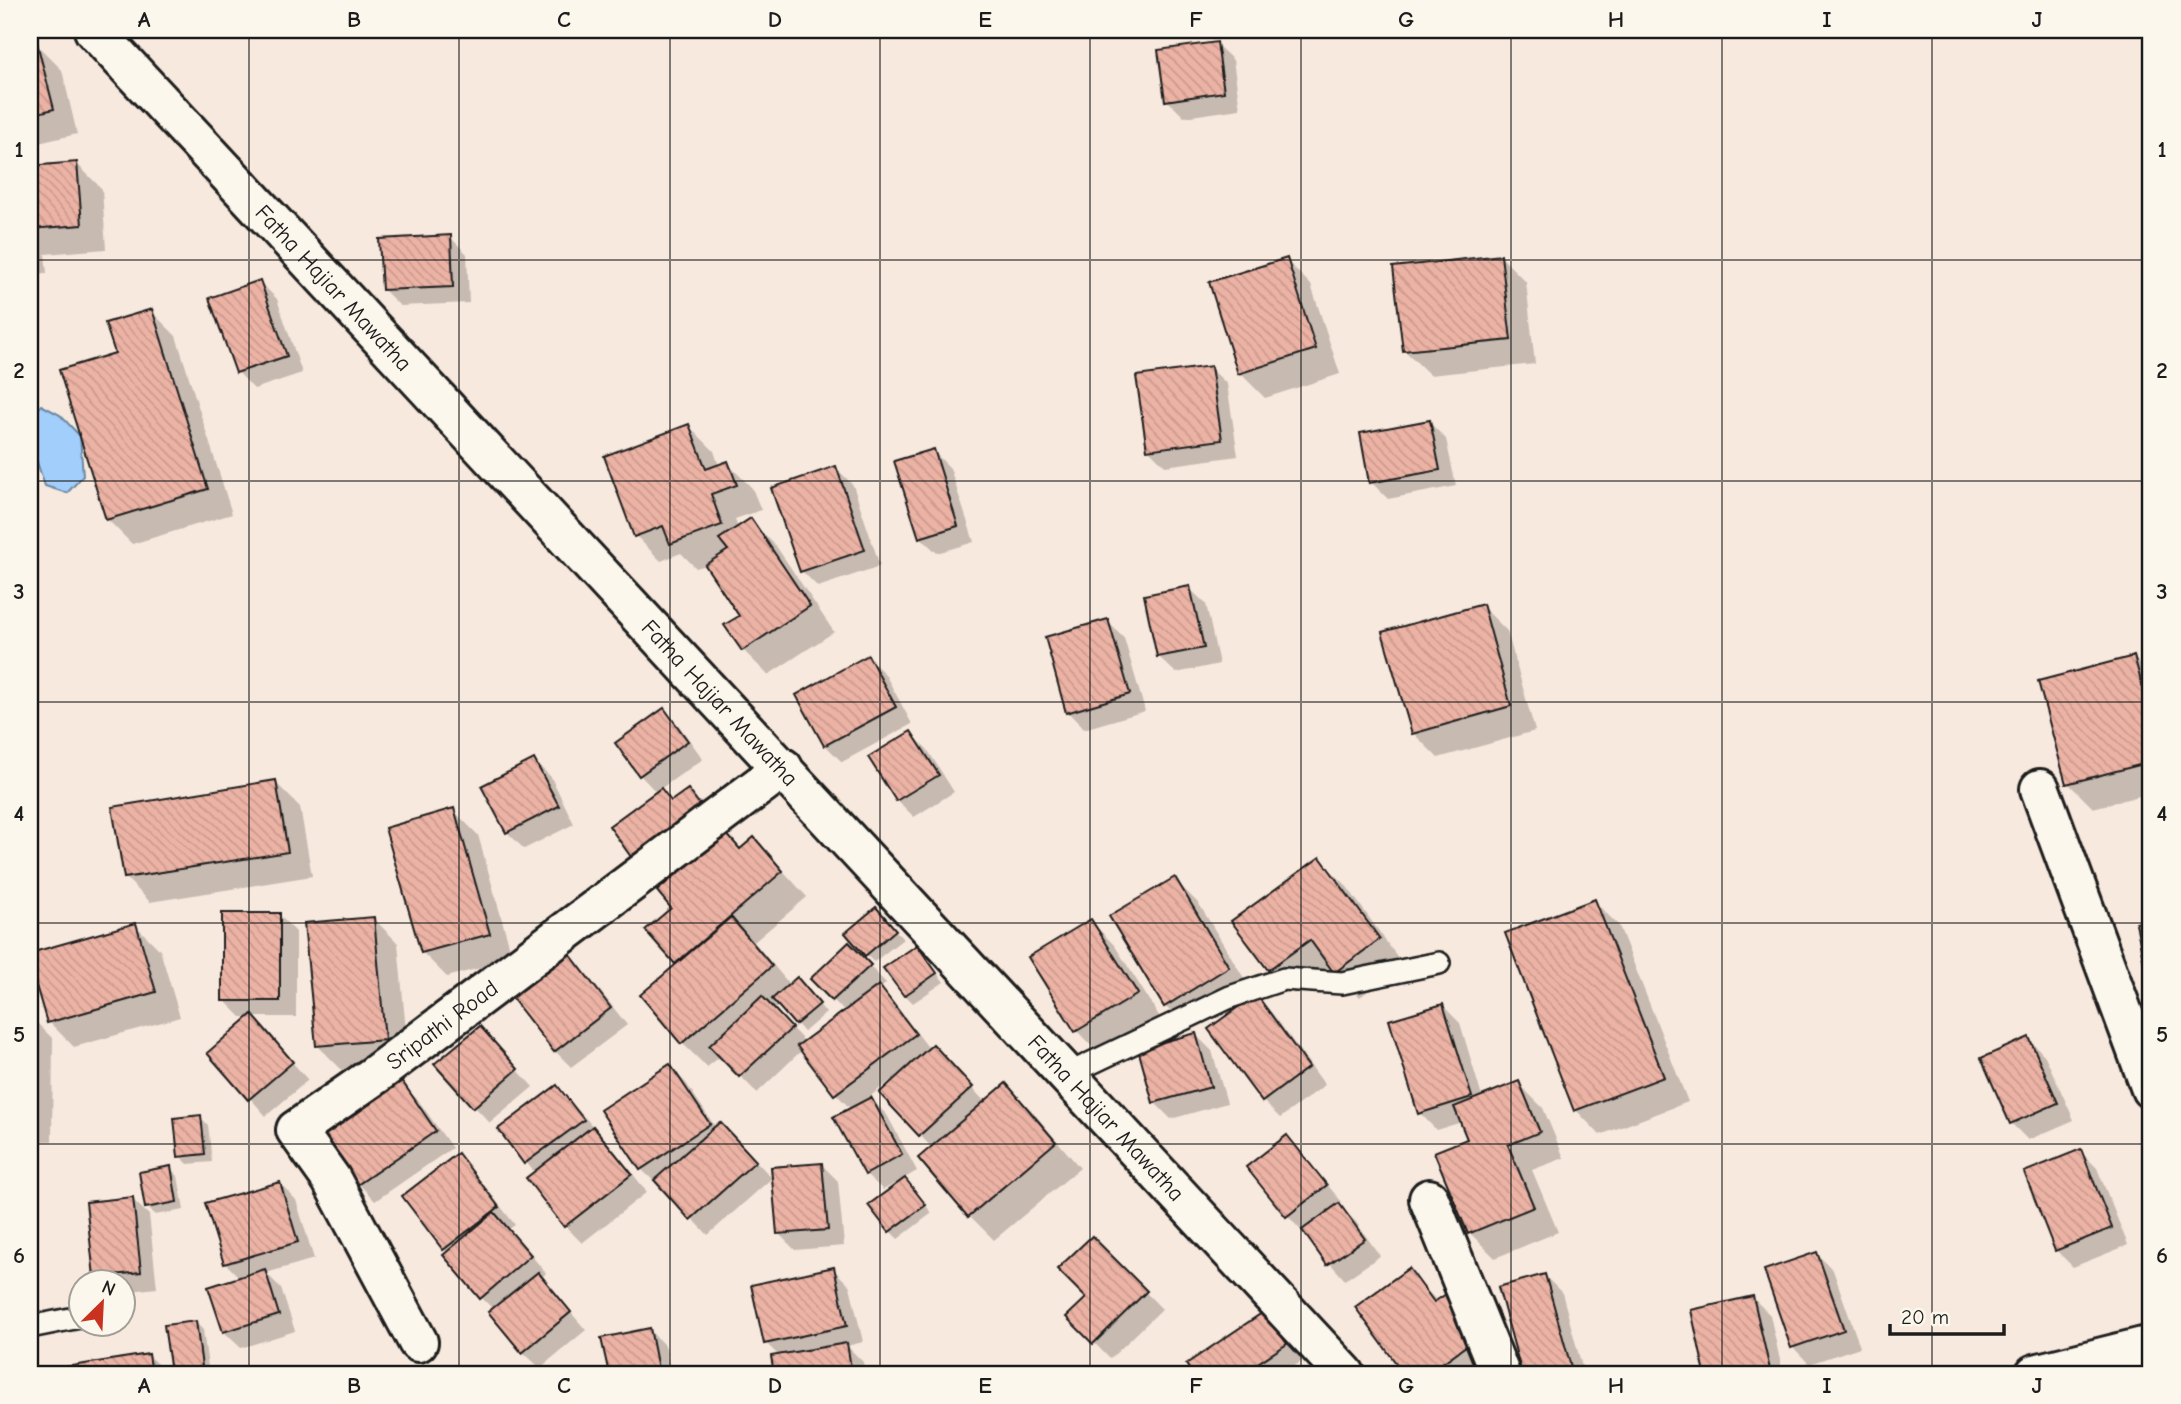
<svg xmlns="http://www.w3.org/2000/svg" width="2181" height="1404" viewBox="0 0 2181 1404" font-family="'Comic Neue',sans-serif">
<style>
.water{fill:#a2cefc;stroke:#6c87a2;stroke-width:2}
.shadow{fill:#0003}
.building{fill:url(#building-back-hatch);stroke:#1c1c1c;stroke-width:2}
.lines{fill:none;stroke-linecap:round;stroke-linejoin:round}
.lane-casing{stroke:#1c1c1c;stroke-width:26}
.street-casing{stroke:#1c1c1c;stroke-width:44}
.secondary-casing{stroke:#1c1c1c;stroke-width:44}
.lane{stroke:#fbf7ec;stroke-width:21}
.street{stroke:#fbf7ec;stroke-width:38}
.secondary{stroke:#fbf7ec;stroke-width:38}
.grid{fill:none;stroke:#1c1c1c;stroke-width:2;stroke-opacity:0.55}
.labels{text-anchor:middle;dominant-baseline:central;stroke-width:5;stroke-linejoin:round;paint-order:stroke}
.street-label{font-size:23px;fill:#1c1c1c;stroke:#fbf7ec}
.neatline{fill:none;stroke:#1c1c1c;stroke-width:2.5}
.grid-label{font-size:23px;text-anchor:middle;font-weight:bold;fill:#1c1c1c}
</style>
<defs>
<pattern id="building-back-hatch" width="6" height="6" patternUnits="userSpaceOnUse" patternTransform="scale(1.75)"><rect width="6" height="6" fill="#ecb3a5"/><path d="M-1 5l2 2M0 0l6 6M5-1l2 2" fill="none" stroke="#ca998d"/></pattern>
</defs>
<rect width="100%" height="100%" fill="#f8e9de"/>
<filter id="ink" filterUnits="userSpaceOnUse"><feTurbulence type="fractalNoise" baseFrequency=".0143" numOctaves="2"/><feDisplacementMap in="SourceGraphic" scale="14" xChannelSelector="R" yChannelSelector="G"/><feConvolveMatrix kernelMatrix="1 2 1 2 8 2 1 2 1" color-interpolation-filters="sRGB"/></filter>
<g filter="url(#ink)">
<polygon class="water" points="41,405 60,415 80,436 83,476 67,493 45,486 30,441 30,423"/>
<g class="shadow">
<polygon points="1216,44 1233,60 1240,109 1184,117 1167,100"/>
<polygon points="37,45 62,70 77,134 30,145 30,47"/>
<polygon points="77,164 102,189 106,249 45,254 47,273 30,274 30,168"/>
<polygon points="450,237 467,254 469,303 400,306 384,290"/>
<polygon points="1501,257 1526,282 1535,364 1430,375 1405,351"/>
<polygon points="1286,260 1311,285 1340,374 1265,398 1240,373"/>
<polygon points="260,282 277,299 302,373 254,389 238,372"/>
<polygon points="151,311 176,336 232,514 132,544 107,519 117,355"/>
<polygon points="1210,368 1227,384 1238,456 1165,466 1148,449"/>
<polygon points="1429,422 1446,439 1456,486 1388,499 1371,482"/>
<polygon points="689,426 714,451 719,466 727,463 752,488 761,510 735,519 738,529 751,521 776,546 834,632 768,675 743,650 741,616 707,565 696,568 681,553 661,561 636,536"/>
<polygon points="933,451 950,468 974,542 937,553 920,537"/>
<polygon points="836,468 853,485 880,566 818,587 802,571"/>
<polygon points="1189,588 1206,604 1219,664 1176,673 1159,657"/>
<polygon points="1482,606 1507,631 1535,731 1438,758 1413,733"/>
<polygon points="1107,621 1124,638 1145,711 1084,729 1068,712"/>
<polygon points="868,658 885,674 912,724 842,762 825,745"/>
<polygon points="2134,658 2151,675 2151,793 2093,808 2068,783"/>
<polygon points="663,710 680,727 703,759 660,789 673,802 687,792 741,850 754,839 807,897 754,942 790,985 805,987 826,1013 804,1032 780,1005 774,1010 805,1042 845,1012 813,979 849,945 886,983 880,989 895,1004 930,1050 949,1063 986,1103 1006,1085 1031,1110 1080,1168 994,1240 969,1215 932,1148 920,1135 890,1081 869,1097 887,1115 917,1171 903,1179 932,1213 898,1239 890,1231 901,1183 900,1181 883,1190 866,1174 851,1109 835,1093 802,1050 757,1093 721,1056 707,1067 682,1043 678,965 647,930 674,908 705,852 657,793 640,775"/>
<polygon points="911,733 927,749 954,792 914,817 897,800"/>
<polygon points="534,761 551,777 574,824 524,849 507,832"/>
<polygon points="275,782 300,807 312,876 150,902 125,877"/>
<polygon points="453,810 478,835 513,959 447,977 422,952"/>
<polygon points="1320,860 1345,884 1403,965 1360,997 1332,967 1294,994 1269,969"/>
<polygon points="1174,879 1199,904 1253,993 1190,1031 1165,1006"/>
<polygon points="1594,901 1619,926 1688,1102 1600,1135 1576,1110"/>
<polygon points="279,915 296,932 296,1017 252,1017 308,1080 266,1116 210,1053 251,1017 241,1017 224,1000"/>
<polygon points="884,917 903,939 874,962 866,955"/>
<polygon points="373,918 398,943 409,1065 342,1070 317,1045"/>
<polygon points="1091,921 1115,946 1161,1019 1101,1056 1077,1031 1031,958"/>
<polygon points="135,925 160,950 180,1017 74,1047 49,1022 30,955"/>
<polygon points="563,947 579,964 627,1025 571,1067 555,1051"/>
<polygon points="917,947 944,982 913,1003 905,995"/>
<polygon points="1256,997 1272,1013 1325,1085 1280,1118 1263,1101 1210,1030"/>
<polygon points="1443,1006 1460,1023 1482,1097 1518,1083 1543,1108 1564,1158 1532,1170 1558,1232 1495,1258 1470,1233 1470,1139 1462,1122 1436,1130 1420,1113"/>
<polygon points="30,1016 53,1039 52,1141 30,1141"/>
<polygon points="480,1028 533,1087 490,1123 474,1106"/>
<polygon points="1196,1035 1212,1051 1227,1103 1171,1119 1154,1102"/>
<polygon points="2029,1039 2045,1056 2074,1120 2028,1140 2011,1123"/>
<polygon points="670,1066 686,1083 716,1128 737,1141 772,1178 708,1235 660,1184 658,1185 641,1169"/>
<polygon points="401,1083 418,1100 452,1148 375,1201 359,1184 325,1136"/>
<polygon points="557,1087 610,1145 647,1192 582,1243 565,1226 535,1173 500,1130"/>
<polygon points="200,1117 208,1125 212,1162 188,1164 180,1156"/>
<polygon points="1287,1138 1342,1202 1339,1205 1356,1222 1380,1256 1345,1280 1288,1216 1249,1168"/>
<polygon points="2081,1152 2097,1168 2128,1245 2073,1267 2056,1250"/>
<polygon points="458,1155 474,1172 515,1225 509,1229 546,1273 541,1278 586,1330 540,1368 523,1352 494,1310 481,1297 404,1196"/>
<polygon points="821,1164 838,1181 844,1246 795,1250 779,1234"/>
<polygon points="170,1168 178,1176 184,1210 155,1215 147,1207"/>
<polygon points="280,1183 296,1200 314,1259 266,1273 281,1288 295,1331 241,1348 224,1332 241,1279 225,1263"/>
<polygon points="132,1199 149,1215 157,1288 122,1292 122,1282 101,1282 96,1276"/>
<polygon points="1092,1238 1162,1309 1110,1359 1069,1317 1089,1298"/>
<polygon points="1817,1254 1833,1270 1860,1347 1809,1364 1793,1347"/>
<polygon points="833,1269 850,1286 863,1342 847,1346 863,1362 865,1374 776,1374 773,1358 779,1356 766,1343"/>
<polygon points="1408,1270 1438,1302 1448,1294 1486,1374 1407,1374 1357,1308"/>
<polygon points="1545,1276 1562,1293 1584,1374 1523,1374 1500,1288"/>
<polygon points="1753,1298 1770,1315 1783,1374 1707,1374 1693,1311"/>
<polygon points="1264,1313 1281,1330 1302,1361 1283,1374 1194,1374 1188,1365"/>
<polygon points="195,1322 203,1330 209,1374 176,1374 172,1371"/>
<polygon points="649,1330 666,1347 671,1374 611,1374 603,1340"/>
<polygon points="149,1356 167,1374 55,1374 54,1370"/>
</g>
<g class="building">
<polygon points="1217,42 1224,92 1165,101 1158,50"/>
<polygon points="37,43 54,109 30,115 30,45"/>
<polygon points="77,162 82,225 30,229 30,166"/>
<polygon points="451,235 453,287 382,290 379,239"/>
<polygon points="1501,255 1511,340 1403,351 1393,267"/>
<polygon points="1287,258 1316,349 1238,374 1209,282"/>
<polygon points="260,280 287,356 236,373 209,298"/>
<polygon points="152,309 208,489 106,520 59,370 115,353 105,323"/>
<polygon points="1211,366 1222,440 1147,450 1136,376"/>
<polygon points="1430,420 1440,470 1369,483 1360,433"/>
<polygon points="689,424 706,469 728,461 737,485 711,494 722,525 670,544 663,526 634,537 604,456"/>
<polygon points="934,449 958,526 919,538 894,461"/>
<polygon points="836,466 865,550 800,572 771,488"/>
<polygon points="751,518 810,606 742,651 724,625 739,616 705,565 728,550 719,539"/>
<polygon points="1190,586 1204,648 1157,657 1144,595"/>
<polygon points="1483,604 1511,706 1412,734 1382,632"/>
<polygon points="1108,619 1130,694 1066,713 1045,637"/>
<polygon points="868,655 896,707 824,746 796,695"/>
<polygon points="2134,656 2151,717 2151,762 2066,784 2038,681"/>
<polygon points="664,708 688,741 639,776 615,743"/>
<polygon points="911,731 939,775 896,801 868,757"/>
<polygon points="534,759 559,806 506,833 481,786"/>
<polygon points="276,780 288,852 124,878 112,807"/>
<polygon points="661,788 671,801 688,789 709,817 639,868 609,826"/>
<polygon points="454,808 490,934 421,953 385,828"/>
<polygon points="725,832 740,849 754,837 783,871 675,964 645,930 671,908 657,891"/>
<polygon points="1320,857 1380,939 1334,973 1310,940 1268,970 1231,921"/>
<polygon points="1175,877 1229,967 1164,1007 1109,916"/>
<polygon points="1595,899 1664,1077 1574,1111 1505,933"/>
<polygon points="876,907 896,930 865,956 845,933"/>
<rect x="222" y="913" width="58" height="88"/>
<polygon points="374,917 385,1040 316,1046 304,923"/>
<polygon points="731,917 772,966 681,1044 640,995"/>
<polygon points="1091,919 1138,994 1075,1032 1028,957"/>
<polygon points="2151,920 2151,983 2148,984 2136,923"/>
<polygon points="136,923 156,992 47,1023 30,965 30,953"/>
<polygon points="849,942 871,965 832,1001 810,979"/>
<polygon points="563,945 611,1008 554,1052 505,989"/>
<polygon points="917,945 937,973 904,996 883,968"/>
<polygon points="797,977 820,1004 795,1025 772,999"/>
<polygon points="879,985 916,1034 834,1095 797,1046"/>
<polygon points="1256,994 1309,1067 1262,1102 1208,1029"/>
<polygon points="762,996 792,1028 739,1077 709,1046"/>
<polygon points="1443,1004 1472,1097 1418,1114 1389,1020"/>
<polygon points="252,1014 293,1062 248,1100 207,1053"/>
<polygon points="480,1026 518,1069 473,1108 434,1064"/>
<polygon points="1196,1033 1211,1087 1153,1103 1138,1049"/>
<polygon points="2029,1037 2058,1103 2010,1124 1981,1058"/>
<polygon points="933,1044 973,1087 919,1136 879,1093"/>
<polygon points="670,1064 710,1124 640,1170 600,1110"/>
<polygon points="402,1081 436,1131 357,1185 322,1136"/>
<polygon points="1519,1081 1540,1132 1508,1145 1534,1207 1468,1234 1434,1152 1467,1139 1454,1107"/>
<polygon points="1006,1083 1056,1142 968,1217 918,1158"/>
<polygon points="557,1085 584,1120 524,1164 498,1129"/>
<polygon points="871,1097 902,1154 865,1175 833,1117"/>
<polygon points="201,1115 205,1154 178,1157 174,1118"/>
<polygon points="720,1122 756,1161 690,1220 654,1180"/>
<polygon points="593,1126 632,1174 564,1227 526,1178"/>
<polygon points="1287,1135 1327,1185 1286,1217 1246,1167"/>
<polygon points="2081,1149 2112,1228 2055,1251 2024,1172"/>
<polygon points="458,1153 499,1207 443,1250 402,1196"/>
<polygon points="822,1163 828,1230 777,1234 771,1167"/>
<polygon points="171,1166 177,1202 145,1208 139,1172"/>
<polygon points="905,1178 926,1205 889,1232 868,1205"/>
<polygon points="280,1182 298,1242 224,1264 205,1203"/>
<polygon points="133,1197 141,1272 94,1277 86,1202"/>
<polygon points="1339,1203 1365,1239 1327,1265 1302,1230"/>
<polygon points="494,1212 531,1255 480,1299 443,1255"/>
<polygon points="1092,1236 1147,1291 1093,1344 1066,1317 1086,1298 1057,1269"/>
<polygon points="1817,1252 1844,1330 1791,1348 1764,1270"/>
<polygon points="834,1267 847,1326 764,1344 751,1285"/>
<polygon points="1409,1268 1434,1302 1449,1292 1481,1335 1427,1374 1404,1374 1355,1307"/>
<polygon points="265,1269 279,1315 223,1332 208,1287"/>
<polygon points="538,1272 571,1312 522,1353 488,1312"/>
<polygon points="1545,1274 1573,1374 1522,1374 1498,1287"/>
<polygon points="1753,1296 1771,1374 1705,1374 1691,1310"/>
<polygon points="1265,1311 1287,1344 1241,1374 1192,1374 1186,1364"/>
<polygon points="196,1321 202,1367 171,1372 164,1325"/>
<polygon points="650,1328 659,1374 609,1374 601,1338"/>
<polygon points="847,1343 852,1374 774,1374 771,1356"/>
<polygon points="149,1354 152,1374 53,1374 52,1369"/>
</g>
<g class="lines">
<g class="lane-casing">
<g id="lane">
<polyline points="1066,1075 1230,997 1284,979 1342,983 1439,963"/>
<polyline points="30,1327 80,1317"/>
</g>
</g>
<g class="street-casing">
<g id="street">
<polyline points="2040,789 2151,1089"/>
<polyline points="1429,1199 1500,1374"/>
<path id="s1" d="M418,1342L331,1179L296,1130L375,1075L783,768"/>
<polyline points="2035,1374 2151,1345"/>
</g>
</g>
<g class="secondary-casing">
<g id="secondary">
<path id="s2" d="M94,30L1345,1374"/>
</g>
</g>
<use href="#lane" class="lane"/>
<use href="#street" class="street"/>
<use href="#secondary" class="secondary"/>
</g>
</g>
<path class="grid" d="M249,30V1374M459,30V1374M670,30V1374M880,30V1374M1090,30V1374M1301,30V1374M1511,30V1374M1722,30V1374M1932,30V1374M30,260H2151M30,481H2151M30,702H2151M30,923H2151M30,1144H2151"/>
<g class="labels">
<g class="street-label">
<text stroke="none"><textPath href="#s2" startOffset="352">Fatha Hajiar Mawatha</textPath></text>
<text stroke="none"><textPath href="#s2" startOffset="919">Fatha Hajiar Mawatha</textPath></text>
<text stroke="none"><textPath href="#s1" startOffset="425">Sripathi Road</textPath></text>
<text stroke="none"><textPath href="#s2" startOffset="1486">Fatha Hajiar Mawatha</textPath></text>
</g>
</g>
<rect width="2181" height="1404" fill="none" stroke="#fbf7ec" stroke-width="77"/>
<g transform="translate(102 1303) rotate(24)"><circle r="33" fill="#fbf7ec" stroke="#a29f99" stroke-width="2"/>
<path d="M0-5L12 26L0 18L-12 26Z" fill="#c8321e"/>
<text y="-10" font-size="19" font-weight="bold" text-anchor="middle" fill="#1c1c1c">N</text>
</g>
<path d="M1890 1324v10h114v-10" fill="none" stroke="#1c1c1c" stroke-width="3.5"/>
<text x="1901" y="1324" font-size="21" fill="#1c1c1c" stroke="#fbf7ec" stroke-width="5" paint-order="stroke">20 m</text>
<rect x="38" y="38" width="2104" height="1328" class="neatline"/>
<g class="grid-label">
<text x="144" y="27">A</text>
<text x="354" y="27">B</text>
<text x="564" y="27">C</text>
<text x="775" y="27">D</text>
<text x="985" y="27">E</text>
<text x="1196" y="27">F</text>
<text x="1406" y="27">G</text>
<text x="1616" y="27">H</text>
<text x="1827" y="27">I</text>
<text x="2037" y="27">J</text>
<text x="19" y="157">1</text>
<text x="2162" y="157">1</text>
<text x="19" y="378">2</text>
<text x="2162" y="378">2</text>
<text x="19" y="599">3</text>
<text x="2162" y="599">3</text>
<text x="19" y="821">4</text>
<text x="2162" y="821">4</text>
<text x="19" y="1042">5</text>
<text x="2162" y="1042">5</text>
<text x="19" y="1263">6</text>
<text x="2162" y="1263">6</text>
<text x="144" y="1393">A</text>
<text x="354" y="1393">B</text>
<text x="564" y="1393">C</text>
<text x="775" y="1393">D</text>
<text x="985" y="1393">E</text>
<text x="1196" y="1393">F</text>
<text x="1406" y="1393">G</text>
<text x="1616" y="1393">H</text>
<text x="1827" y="1393">I</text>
<text x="2037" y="1393">J</text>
</g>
</svg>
